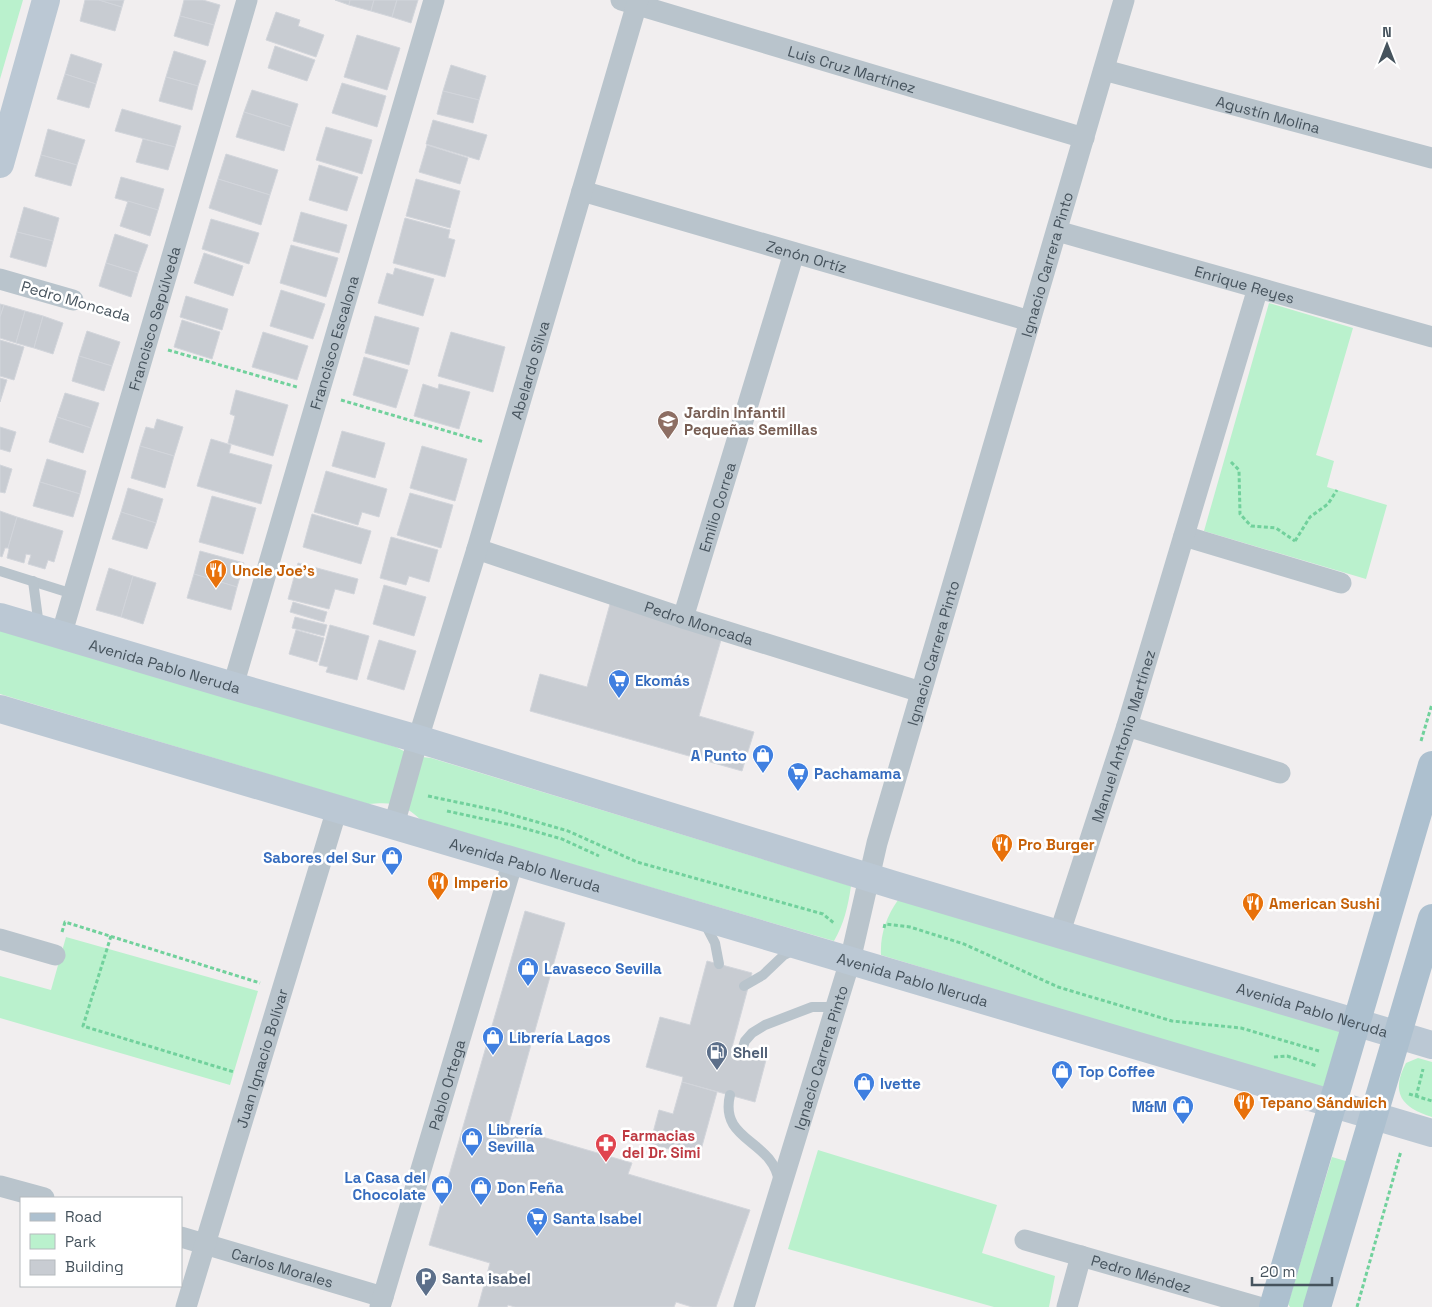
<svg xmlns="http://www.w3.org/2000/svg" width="1432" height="1307" viewBox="0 0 1432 1307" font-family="'Space Grotesk',sans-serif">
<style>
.green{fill:#baf1cd}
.building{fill:#c8ccd2;stroke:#d2d5db}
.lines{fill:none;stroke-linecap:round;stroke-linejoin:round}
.path{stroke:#71d19c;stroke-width:3;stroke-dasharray:4 2.5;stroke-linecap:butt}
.service{stroke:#b9c4cc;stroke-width:10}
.minor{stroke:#b9c4cc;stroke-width:21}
.secondary{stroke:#bbc8d4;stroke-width:28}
.primary{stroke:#adc0cf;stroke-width:28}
.labels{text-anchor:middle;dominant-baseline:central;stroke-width:5;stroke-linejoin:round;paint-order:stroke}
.street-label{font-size:15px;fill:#46535d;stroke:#fff}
.education-label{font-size:15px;font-weight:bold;fill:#785e54;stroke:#fff;text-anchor:start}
.food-label{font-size:15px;font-weight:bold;fill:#c56008;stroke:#fff;text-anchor:start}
.shop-label{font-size:15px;font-weight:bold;fill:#366cbe;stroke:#fff;text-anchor:start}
.service-label{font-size:15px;font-weight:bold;fill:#4e5e75;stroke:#fff;text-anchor:start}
.health-label{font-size:15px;font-weight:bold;fill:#be3a42;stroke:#fff;text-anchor:start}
</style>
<rect width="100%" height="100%" fill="#f1eeef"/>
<g class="green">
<polygon points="0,0 23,0 0,79"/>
<polygon points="1269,303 1353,328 1316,455 1334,461 1327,487 1387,505 1366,579 1204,531"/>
<path d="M0,630L396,747L413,756L431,758L851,886C848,906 844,924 834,941L421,820C403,803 392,802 368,804L0,694Z"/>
<path d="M898,900L1340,1031L1323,1089L881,955C880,935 886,917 898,900Z"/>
<polygon points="66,937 258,991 230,1085 0,1018 0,976 51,990"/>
<path d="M1418,1058L1432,1062V1117C1402,1108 1390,1093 1406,1063Z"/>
<polygon points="818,1150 997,1205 982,1253 1055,1276 1049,1307 994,1307 788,1249"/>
<polygon points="1332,1157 1349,1162 1306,1307 1290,1307 1288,1304"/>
</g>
<g class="building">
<polygon points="85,0 99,0 122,7 115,31 80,21"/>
<polygon points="99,0 124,0 122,7"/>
<polygon points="184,0 203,0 220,5 214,25 180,16"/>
<polygon points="335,0 350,0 349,5"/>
<polygon points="350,0 374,0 371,11 349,5"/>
<polygon points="374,0 397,0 392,17 371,11"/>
<polygon points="397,0 418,0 411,23 392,17"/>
<polygon points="276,12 300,20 298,26 324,35 316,57 266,40"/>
<polygon points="180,16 214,25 208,46 174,36"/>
<polygon points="357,35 400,48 387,90 344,77"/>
<polygon points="275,46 315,60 307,81 268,68"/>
<polygon points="174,51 206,61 198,86 166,77"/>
<polygon points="71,54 102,64 96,84 65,74"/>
<polygon points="451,65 486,76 479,100 443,91"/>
<polygon points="65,74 96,84 89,108 57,99"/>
<polygon points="166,77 198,86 192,110 159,101"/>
<polygon points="342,83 386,96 377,127 332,113"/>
<polygon points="252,90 298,104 291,127 244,112"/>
<polygon points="443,91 479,100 473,123 437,114"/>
<polygon points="122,109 181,126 175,147 115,131"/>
<polygon points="244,112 291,127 284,151 236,137"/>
<polygon points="433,120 487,135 479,160 426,144"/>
<polygon points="326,127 372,140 362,174 316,160"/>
<polygon points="48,129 85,140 77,165 41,155"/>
<polygon points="143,139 175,147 168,170 136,162"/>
<polygon points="427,145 468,158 460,184 419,172"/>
<polygon points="226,154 278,170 270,195 218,179"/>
<polygon points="41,155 77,165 71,186 35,176"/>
<polygon points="319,165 358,177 347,211 309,200"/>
<polygon points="121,177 164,189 158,210 115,198"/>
<polygon points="218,179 270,195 261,225 209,208"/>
<polygon points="416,179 460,191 450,228 406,216"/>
<polygon points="128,201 158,210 150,236 120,226"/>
<polygon points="24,207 59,218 53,241 17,232"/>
<polygon points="301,212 347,225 339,253 293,241"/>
<polygon points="405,218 450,230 448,238 455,240 445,277 393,263"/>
<polygon points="211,219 259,233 249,264 202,249"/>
<polygon points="17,232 53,241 46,267 10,257"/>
<polygon points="115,234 148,245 138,273 106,263"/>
<polygon points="291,245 338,258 326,297 280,283"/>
<polygon points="204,253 243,266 233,296 194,283"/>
<polygon points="106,263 138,273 131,297 99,286"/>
<polygon points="395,268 434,279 423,316 378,303 387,273 393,275"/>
<polygon points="281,290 325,304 313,339 270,326"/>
<polygon points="186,296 228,309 222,330 180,317"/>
<polygon points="0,304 4,305 0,317"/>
<polygon points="4,305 25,311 16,343 0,338 0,317"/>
<polygon points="25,311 43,316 34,348 16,343"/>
<polygon points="43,316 63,323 53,354 34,348"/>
<polygon points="375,316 419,328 409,365 365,353"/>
<polygon points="182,320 220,332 212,359 174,347"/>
<polygon points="87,331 120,342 112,366 79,356"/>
<polygon points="263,332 308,346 297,380 252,367"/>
<polygon points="451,332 505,347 493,392 438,376"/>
<polygon points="0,340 24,347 14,380 0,376"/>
<polygon points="79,356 112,366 104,391 72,381"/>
<polygon points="364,357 408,370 396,408 353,395"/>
<polygon points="0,378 7,380 0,402"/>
<polygon points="423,384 438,389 439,384 470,392 459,429 414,416"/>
<polygon points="236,390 288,405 273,456 228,443 235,416 230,414"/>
<polygon points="65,393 99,403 91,428 57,417"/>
<polygon points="57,417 91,428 83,453 49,442"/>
<polygon points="157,419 183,427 174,456 140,446 146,427 154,429"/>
<polygon points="0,427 16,432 10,452 0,449"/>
<polygon points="342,431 385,443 375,478 332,466"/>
<polygon points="211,439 231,445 229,453 272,465 261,504 197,486"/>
<polygon points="140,446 174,456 165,488 131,478"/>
<polygon points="422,446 467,459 455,501 410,488"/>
<polygon points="47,459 86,471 80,494 40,482"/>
<polygon points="0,465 12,469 5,493 0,492"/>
<polygon points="326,471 387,489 379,517 362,512 358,525 314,512"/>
<polygon points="40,482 80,494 73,517 33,506"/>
<polygon points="128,488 163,499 156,523 121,512"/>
<polygon points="410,493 453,505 441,548 397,535"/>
<polygon points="212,496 256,508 243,554 199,542"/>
<polygon points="0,511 17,517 8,548 5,548 2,557 0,556"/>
<polygon points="121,512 156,523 147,549 112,539"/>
<polygon points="312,514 371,531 361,564 303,547"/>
<polygon points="17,517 63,531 54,562 48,560 45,569 28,564 31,555 26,554 24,563 7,558 9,549 8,548"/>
<polygon points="391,537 438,550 429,582 409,576 406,585 380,578"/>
<polygon points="200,551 244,563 237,587 194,574"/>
<polygon points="298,563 358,579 354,594 335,589 329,609 288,599"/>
<polygon points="109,568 133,576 121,617 96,610"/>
<polygon points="194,574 237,587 231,610 187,598"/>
<polygon points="133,576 156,583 143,624 121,617"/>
<polygon points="384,585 426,597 414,636 373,624"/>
<polygon points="293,602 327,612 324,622 290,612"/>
<polygon points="610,604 721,640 699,716 754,732 742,771 530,711 540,674 587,687"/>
<polygon points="295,617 327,625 324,636 292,628"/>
<polygon points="330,625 369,636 357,680 326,672 328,667 319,665"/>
<polygon points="296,630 324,638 317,662 289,654"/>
<polygon points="379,640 416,651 404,690 367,679"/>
<polygon points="525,911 565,923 508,1127 632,1163 628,1174 750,1210 716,1307 692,1307 676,1302 674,1307 515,1307 508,1305 507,1307 478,1307 490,1263 429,1245"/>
<polygon points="707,961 752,973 731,1051 766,1060 755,1102 682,1082 683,1077 646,1067 660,1017 690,1025"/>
<polygon points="682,1082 717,1092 699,1157 650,1144 659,1110 673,1114"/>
</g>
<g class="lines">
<g class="path">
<polyline points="95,307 130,316"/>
<polyline points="168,350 297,387"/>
<polyline points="341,400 484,442"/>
<polyline points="1231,462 1239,470 1240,514 1251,526 1276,528 1295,541"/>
<polyline points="1295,541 1310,517 1328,504 1337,490"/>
<polyline points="1421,741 1432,704"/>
<polyline points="428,796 499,811 568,831 637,862 823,914 835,924"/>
<polyline points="447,811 516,826 562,839 599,856"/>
<polyline points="884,928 885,924 910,927 964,944 1058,987 1172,1021 1241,1028 1319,1051"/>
<polyline points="62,932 65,922 260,983"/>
<polyline points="111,936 83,1026 234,1072"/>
<polyline points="1274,1057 1287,1056 1317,1066"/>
<polyline points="1409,1094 1432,1101"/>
<polyline points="1416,1097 1423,1069"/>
<polyline points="1357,1307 1401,1151"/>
</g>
<g class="service">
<polyline points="0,571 73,594"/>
<polyline points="33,581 39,626"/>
<polyline points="704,922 715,943 719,964"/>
<polyline points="744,986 763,975 784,955 796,949"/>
<polyline points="741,1053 745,1041 752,1033 765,1025 812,1007 836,1007"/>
<path d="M730,1095C719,1142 773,1139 779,1182"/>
</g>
<g class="minor">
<path id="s1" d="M621,0L1084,138"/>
<path id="s2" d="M1104,70L1432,158"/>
<path id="s3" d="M582,191L1030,321"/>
<path id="s4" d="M1057,231L1432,337"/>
<polyline points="0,279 73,300"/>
<polyline points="1184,536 1341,583"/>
<path id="s5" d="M477,549L683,618L921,692"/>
<path id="s6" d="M683,618L794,253"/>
<path id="s7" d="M61,636L247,0"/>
<path id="s8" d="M233,686L434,0"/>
<polyline points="1127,726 1280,773"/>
<path id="s9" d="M394,825L418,739L477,549L638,0"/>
<path id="s10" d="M1059,935L1127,726L1258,288"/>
<polyline points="0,939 55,955"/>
<polyline points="0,1186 44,1198"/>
<path id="s11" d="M181,1237L383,1297"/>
<path id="s12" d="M1025,1240L1259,1307"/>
<path id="s13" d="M186,1307L337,809"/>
<path id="s14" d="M380,1307L513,861"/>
<path id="s15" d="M744,1307L850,961L877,843L1124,0"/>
<polyline points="1067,1307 1081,1256"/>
</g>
<g class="secondary">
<polyline points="0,164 46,0"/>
<path id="s16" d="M0,617L233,686L418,739L894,885L1432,1045"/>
<path id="s17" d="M0,709L1432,1133"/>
</g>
<g class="primary">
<polyline points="1273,1307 1432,765"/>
<polyline points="1317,1307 1432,918"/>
</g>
</g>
<defs>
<g id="school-pin" transform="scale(1.125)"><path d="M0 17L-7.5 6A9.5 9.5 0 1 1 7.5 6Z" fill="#8d6e63" stroke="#fff"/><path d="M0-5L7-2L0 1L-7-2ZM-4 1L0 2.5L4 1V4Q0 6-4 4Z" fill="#fff"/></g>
<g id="restaurant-pin" transform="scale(1.125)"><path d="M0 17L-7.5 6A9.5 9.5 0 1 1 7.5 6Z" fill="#e8710a" stroke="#fff"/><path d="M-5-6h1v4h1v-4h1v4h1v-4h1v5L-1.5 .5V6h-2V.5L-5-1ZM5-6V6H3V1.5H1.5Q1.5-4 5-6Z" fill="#fff"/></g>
<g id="supermarket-pin" transform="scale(1.125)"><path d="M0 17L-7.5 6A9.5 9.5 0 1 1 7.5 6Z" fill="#3f7fe0" stroke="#fff"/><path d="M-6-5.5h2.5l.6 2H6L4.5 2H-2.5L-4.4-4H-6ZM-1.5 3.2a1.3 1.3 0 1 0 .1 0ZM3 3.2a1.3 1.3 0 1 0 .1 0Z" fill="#fff"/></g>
<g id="shop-pin" transform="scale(1.125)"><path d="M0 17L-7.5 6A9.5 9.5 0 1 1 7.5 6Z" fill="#3f7fe0" stroke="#fff"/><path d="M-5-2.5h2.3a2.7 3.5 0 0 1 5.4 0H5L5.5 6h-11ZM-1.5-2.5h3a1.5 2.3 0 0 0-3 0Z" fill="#fff"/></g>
<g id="fuel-pin" transform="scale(1.125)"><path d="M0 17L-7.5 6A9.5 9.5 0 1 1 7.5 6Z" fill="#5c6f8a" stroke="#fff"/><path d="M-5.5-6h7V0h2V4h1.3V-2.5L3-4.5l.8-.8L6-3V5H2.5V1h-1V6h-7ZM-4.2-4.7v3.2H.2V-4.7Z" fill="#fff"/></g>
<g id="pharmacy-pin" transform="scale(1.125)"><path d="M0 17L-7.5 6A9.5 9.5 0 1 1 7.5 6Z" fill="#e0444e" stroke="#fff"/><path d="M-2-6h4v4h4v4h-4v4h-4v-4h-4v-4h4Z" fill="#fff"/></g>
<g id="parking-pin" transform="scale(1.125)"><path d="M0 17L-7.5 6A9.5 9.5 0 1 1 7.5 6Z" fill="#5c6f8a" stroke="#fff"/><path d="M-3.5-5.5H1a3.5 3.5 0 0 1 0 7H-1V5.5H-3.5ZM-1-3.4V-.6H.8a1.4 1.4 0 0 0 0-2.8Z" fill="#fff"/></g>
</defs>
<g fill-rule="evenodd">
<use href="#school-pin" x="668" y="421"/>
<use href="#restaurant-pin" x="216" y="570"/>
<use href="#supermarket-pin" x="619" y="680"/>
<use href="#shop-pin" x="763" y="755"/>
<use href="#supermarket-pin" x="798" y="773"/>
<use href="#restaurant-pin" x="1002" y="844"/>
<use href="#shop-pin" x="392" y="857"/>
<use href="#restaurant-pin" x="438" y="882"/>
<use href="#restaurant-pin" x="1253" y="903"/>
<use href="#shop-pin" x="528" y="968"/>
<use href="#shop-pin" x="493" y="1037"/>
<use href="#fuel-pin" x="717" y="1052"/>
<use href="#shop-pin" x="1062" y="1071"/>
<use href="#shop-pin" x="864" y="1083"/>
<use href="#restaurant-pin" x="1244" y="1102"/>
<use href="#shop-pin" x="1183" y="1106"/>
<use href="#shop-pin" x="472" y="1138"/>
<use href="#pharmacy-pin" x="606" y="1144"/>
<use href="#shop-pin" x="442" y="1186"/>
<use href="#shop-pin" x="481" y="1187"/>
<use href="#supermarket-pin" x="537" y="1218"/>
<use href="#parking-pin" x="426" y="1278"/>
</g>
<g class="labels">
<g class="street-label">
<text stroke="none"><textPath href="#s1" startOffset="241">Luis Cruz Martínez</textPath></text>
<text stroke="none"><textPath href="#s2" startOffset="170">Agustín Molina</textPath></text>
<text stroke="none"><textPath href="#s3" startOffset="234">Zenón Ortíz</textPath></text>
<text stroke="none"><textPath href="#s15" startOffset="1086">Ignacio Carrera Pinto</textPath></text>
<text stroke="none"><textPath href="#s4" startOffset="195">Enrique Reyes</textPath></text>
<text transform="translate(76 301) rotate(16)">Pedro Moncada</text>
<text stroke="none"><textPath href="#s7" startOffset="331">Francisco Sepúlveda</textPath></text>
<text stroke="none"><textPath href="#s8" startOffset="358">Francisco Escalona</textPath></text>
<text stroke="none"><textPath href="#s9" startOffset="475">Abelardo Silva</textPath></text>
<text stroke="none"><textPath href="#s6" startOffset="116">Emilio Correa</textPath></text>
<text stroke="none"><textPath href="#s5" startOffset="234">Pedro Moncada</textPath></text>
<text stroke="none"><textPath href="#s15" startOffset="681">Ignacio Carrera Pinto</textPath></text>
<text stroke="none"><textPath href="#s16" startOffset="172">Avenida Pablo Neruda</textPath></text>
<text stroke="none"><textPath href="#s10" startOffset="209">Manuel Antonio Martínez</textPath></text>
<text stroke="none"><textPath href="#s17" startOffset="548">Avenida Pablo Neruda</textPath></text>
<text stroke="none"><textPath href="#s17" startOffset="952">Avenida Pablo Neruda</textPath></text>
<text stroke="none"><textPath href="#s16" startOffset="1370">Avenida Pablo Neruda</textPath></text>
<text stroke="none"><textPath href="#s13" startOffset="260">Juan Ignacio Bolívar</textPath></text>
<text stroke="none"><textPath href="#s15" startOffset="261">Ignacio Carrera Pinto</textPath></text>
<text stroke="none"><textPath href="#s14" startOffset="232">Pablo Ortega</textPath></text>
<text stroke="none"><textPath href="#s11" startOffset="106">Carlos Morales</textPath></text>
<text stroke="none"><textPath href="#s12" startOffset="121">Pedro Méndez</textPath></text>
</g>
<g class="education-label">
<text x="684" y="412">Jardin Infantil<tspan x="684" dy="17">Pequeñas Semillas</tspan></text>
</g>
<g class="food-label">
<text x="232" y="570">Uncle Joe's</text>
<text x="1018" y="844">Pro Burger</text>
<text x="454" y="882">Imperio</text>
<text x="1269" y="903">American Sushi</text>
<text x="1260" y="1102">Tepano Sándwich</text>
</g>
<g class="shop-label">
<text x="635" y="680">Ekomás</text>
<text x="747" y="755" text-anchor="end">A Punto</text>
<text x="814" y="773">Pachamama</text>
<text x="376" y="857" text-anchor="end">Sabores del Sur</text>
<text x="544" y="968">Lavaseco Sevilla</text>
<text x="509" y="1037">Librería Lagos</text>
<text x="1078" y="1071">Top Coffee</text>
<text x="880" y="1083">Ivette</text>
<text x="1167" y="1106" text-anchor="end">M&amp;M</text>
<text x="488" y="1129">Librería<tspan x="488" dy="17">Sevilla</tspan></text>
<text x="426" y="1177" text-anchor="end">La Casa del<tspan x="426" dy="17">Chocolate</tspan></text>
<text x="497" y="1187">Don Feña</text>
<text x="553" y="1218">Santa Isabel</text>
</g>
<g class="service-label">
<text x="733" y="1052">Shell</text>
<text x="442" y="1278">Santa isabel</text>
</g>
<g class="health-label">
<text x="622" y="1135">Farmacias<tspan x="622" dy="17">del Dr. Simi</tspan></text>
</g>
</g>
<rect x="20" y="1197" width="162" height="90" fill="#ffffff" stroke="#b5babe"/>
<rect x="30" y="1213" width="25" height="8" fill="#adc0cf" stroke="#b5babe"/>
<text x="65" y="1222" font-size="15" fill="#46535d">Road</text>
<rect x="30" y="1234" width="25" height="15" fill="#baf1cd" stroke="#b5babe"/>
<text x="65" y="1247" font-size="15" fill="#46535d">Park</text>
<rect x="30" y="1260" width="25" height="15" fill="#c8ccd2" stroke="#b5babe"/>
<text x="65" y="1272" font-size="15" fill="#46535d">Building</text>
<g transform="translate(1387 45)" stroke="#ffffff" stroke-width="4" paint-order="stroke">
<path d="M0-4L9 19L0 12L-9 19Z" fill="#46535d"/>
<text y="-8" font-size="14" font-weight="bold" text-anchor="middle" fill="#46535d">N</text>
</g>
<path d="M1252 1277v8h80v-8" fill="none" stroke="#46535d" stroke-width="2.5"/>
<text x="1260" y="1277" font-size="15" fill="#46535d" stroke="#ffffff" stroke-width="4" paint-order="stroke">20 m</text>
</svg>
